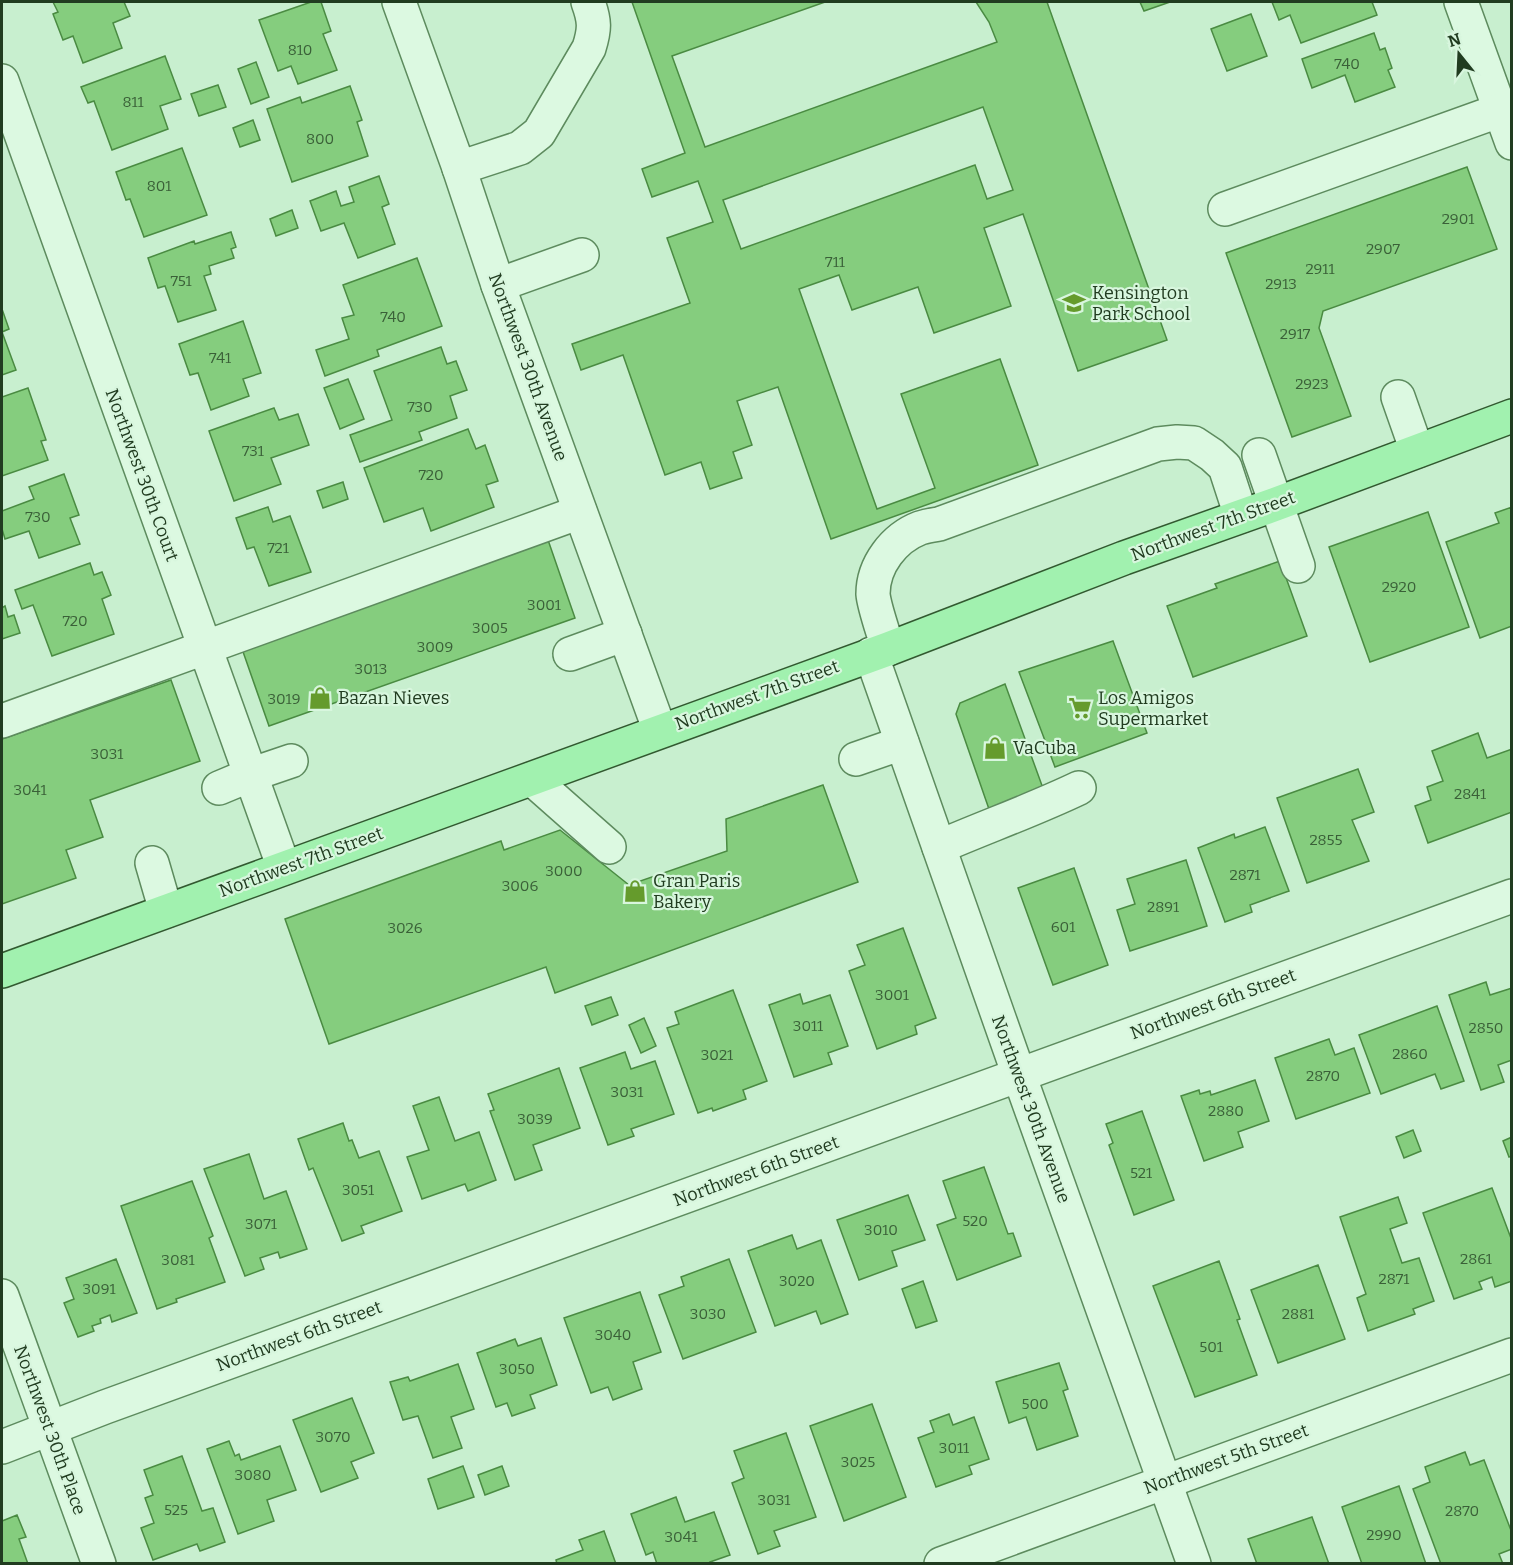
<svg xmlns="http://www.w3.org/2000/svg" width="1513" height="1565" viewBox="0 0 1513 1565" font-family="Bitter,serif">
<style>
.building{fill:#85cd7e;stroke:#4a8b42;stroke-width:1.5;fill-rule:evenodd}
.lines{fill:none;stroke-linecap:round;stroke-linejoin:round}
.minor-casing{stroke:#5d8b5e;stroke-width:36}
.major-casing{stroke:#325930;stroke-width:36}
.minor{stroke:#dcf9e1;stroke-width:33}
.major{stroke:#a1f1af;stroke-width:33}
.labels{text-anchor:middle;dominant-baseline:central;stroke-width:4.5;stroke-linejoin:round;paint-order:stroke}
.number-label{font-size:15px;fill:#3a6038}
.poi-label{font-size:18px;fill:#213c20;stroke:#d8f6de;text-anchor:start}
.street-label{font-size:18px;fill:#213c20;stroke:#d8f6de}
</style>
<rect width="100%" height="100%" fill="#c8efcf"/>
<g class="building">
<polygon points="53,2 124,2 130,16 113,23 122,48 83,63 73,36 63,40 53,14 58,12"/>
<polygon points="311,2 321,2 331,31 323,34 337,70 298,84 291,66 278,71 259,20"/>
<path d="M632,2H825L672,56L705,147L997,42L989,22L976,2H1047L1167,340L1078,371L1023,214L984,228L1011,306L934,333L918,287L852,310L839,275L799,289L877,509L935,488L901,394L1000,359L1038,465L831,539L778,387L737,401L752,445L733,452L742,478L710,489L701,462L665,475L623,355L581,370L572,344L690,303L667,238L713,222L698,181L652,197L642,169L685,153ZM983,107L1013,190L987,199L975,165L741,249L723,200Z"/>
<polygon points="1140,2 1170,2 1144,11"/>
<polygon points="1272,2 1372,2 1377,15 1301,43 1290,15 1279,20"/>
<polygon points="1251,14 1267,56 1227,71 1211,29"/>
<polygon points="1374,33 1380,50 1385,48 1392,68 1388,70 1395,87 1355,102 1345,75 1312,88 1302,59"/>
<polygon points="165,56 181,99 160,106 168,129 112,150 94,101 88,103 81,87"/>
<polygon points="256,62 269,97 251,104 238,69"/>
<polygon points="218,85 226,107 199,116 191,94"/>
<polygon points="350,86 362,120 357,122 368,156 292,182 267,109 300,97 302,103"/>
<polygon points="253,120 260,140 240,147 233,128"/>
<polygon points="182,148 207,215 144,237 130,199 126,200 116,172"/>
<polygon points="1467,167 1497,249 1323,311 1319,328 1351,416 1292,437 1226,253"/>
<polygon points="379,176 389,204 382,207 395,244 358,258 344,223 321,231 310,201 336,191 341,206 354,202 349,187"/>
<polygon points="292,210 298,228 276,236 270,219"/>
<polygon points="231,232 236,247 231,249 234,258 209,266 211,274 204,276 216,310 178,322 165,286 158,288 148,258 194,241 195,244"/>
<polygon points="417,258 442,326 377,350 379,356 325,376 316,350 349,339 342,318 354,315 343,285"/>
<polygon points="2,309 9,329 2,332 16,370 2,375"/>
<polygon points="243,321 261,373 243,379 249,396 211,410 198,373 190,375 179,344"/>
<polygon points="441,347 447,364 456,361 467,390 450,396 457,418 419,432 422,440 360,462 350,435 392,420 374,371"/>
<polygon points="348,379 364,419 340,429 324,388"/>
<polygon points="28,388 46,440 41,441 48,460 2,476 2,397"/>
<polygon points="274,408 279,420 298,414 309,445 271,458 281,484 234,501 209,431"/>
<polygon points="468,429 476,449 485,445 498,481 486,485 494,507 431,531 423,508 384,522 364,468"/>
<polygon points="64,474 79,515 70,518 80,544 39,558 29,531 5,539 2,529 2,511 34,499 29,487"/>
<polygon points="343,482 348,499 323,508 317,491"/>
<polygon points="268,507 273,522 290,516 311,572 269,586 254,547 247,549 236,518"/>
<polygon points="1512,507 1512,626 1480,638 1446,542 1499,523 1495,513"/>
<polygon points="1428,512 1469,627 1370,662 1329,547"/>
<polygon points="547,537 575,618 269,726 241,646"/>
<polygon points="1280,561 1307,636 1193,677 1167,606 1217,588 1215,584"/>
<polygon points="90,563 94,575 102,572 111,595 102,599 114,634 52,656 33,605 22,609 15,590"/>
<polygon points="5,606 8,617 14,615 20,633 2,639 2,608"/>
<polygon points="1113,641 1147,733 1055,767 1019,672"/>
<polygon points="171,680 200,761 90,800 103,837 66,850 76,878 2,904 2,739"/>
<polygon points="1005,684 1044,791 990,812 956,714 960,703"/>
<polygon points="1478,733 1487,758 1512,749 1512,812 1428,843 1415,806 1431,800 1427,787 1443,781 1432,751"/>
<polygon points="1358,769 1374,812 1352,820 1369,861 1307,883 1277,798"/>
<polygon points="823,785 858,882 555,993 546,967 329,1044 285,919 501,841 504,850 560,830 629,885 727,851 726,819"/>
<polygon points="1265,827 1289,891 1250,905 1252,912 1225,922 1198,848 1234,834 1235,838"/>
<polygon points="1186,860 1207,926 1130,951 1117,910 1135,904 1127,879"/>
<polygon points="1074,868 1108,965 1053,985 1018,888"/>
<polygon points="903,928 936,1018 915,1026 917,1034 877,1049 849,971 865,965 857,945"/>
<polygon points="1486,982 1490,995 1512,988 1512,1060 1498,1065 1504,1082 1481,1090 1449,995"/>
<polygon points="733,990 767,1081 743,1090 746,1099 713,1111 712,1108 698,1113 667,1028 679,1024 675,1012"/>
<polygon points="800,994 803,1004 830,995 848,1046 828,1053 832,1064 794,1077 769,1005"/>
<polygon points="611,997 618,1015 592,1025 585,1006"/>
<polygon points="1437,1006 1464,1081 1441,1089 1435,1074 1381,1094 1359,1035"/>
<polygon points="644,1018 656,1046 641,1053 629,1025"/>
<polygon points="1329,1039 1335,1055 1354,1048 1370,1093 1296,1119 1275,1058"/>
<polygon points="625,1052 631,1069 655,1061 674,1114 631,1129 634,1136 608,1145 580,1068"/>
<polygon points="559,1068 580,1128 533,1145 542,1170 515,1180 490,1111 494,1110 488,1094"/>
<polygon points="1255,1080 1269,1121 1238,1132 1243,1147 1204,1161 1181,1096 1199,1090 1200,1094 1210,1091 1211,1095"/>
<polygon points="439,1097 455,1141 479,1132 496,1180 468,1191 465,1184 422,1199 407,1157 429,1150 413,1106"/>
<polygon points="1142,1111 1174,1200 1134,1215 1109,1145 1113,1143 1106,1124"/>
<polygon points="343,1123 349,1141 352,1140 359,1158 379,1151 402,1211 361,1226 364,1233 342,1241 313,1168 309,1170 298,1139"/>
<polygon points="1413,1130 1421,1151 1404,1158 1396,1137"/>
<polygon points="1512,1137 1512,1156 1509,1157 1503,1141"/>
<polygon points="249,1154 264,1199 286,1191 307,1249 280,1258 278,1252 260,1258 264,1269 245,1276 204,1169"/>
<polygon points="984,1167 1008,1234 1013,1233 1021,1256 957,1280 937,1225 956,1218 943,1181"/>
<polygon points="192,1181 213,1236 209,1238 225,1282 176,1299 177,1302 157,1309 121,1206"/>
<polygon points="1492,1188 1512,1241 1512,1281 1495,1287 1492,1277 1479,1282 1482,1289 1454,1299 1423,1213"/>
<polygon points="908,1195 925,1240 892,1251 897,1266 859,1280 837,1220"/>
<polygon points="1398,1197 1407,1223 1390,1229 1402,1263 1419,1258 1434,1301 1413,1309 1415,1314 1368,1331 1357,1298 1366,1294 1340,1217"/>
<polygon points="792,1235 797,1249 821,1240 848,1314 821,1324 816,1311 775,1326 748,1251"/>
<polygon points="116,1259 137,1313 112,1322 110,1315 100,1319 101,1323 92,1326 94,1331 78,1337 64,1303 74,1299 66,1278"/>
<polygon points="729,1259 756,1332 683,1359 659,1295 684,1286 681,1277"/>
<polygon points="1219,1261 1240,1319 1237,1320 1257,1375 1195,1397 1153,1286"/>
<polygon points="1318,1265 1345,1339 1278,1363 1251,1290"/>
<polygon points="923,1281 937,1321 916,1328 902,1289"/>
<polygon points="640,1292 661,1352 633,1362 642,1389 613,1400 608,1387 591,1393 564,1318"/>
<polygon points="541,1338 557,1385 530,1395 535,1408 512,1416 507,1403 496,1407 477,1353 515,1339 518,1346"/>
<polygon points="1059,1363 1068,1389 1063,1391 1078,1436 1037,1450 1026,1417 1009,1423 996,1382"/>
<polygon points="458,1364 474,1409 451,1417 462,1448 433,1458 418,1416 403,1420 390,1382 408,1377 410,1381"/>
<polygon points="352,1398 374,1453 351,1462 358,1478 321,1492 293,1420"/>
<polygon points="872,1404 906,1497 844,1521 810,1426"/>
<polygon points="949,1414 953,1425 974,1417 989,1459 969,1466 972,1474 936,1487 918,1438 934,1432 930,1421"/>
<polygon points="786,1433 816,1517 774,1531 780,1546 758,1554 732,1483 744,1478 734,1451"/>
<polygon points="229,1441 235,1456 239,1454 241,1460 280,1446 296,1490 267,1500 274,1521 238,1534 207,1449"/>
<polygon points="1465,1452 1470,1465 1484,1460 1512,1533 1512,1549 1499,1554 1503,1564 1441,1564 1413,1489 1430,1482 1425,1467"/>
<polygon points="182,1456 202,1511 213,1508 225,1542 200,1551 197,1544 153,1560 141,1528 154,1523 145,1498 153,1495 144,1470"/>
<polygon points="463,1466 474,1497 438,1509 428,1479"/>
<polygon points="502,1466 509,1486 485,1495 478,1475"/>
<polygon points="1399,1486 1426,1564 1362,1564 1342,1507"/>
<polygon points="676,1497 685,1522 714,1512 730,1555 710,1562 711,1564 657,1564 653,1552 646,1555 631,1514"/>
<polygon points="17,1515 26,1537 19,1539 28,1564 2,1564 2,1521"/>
<polygon points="1312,1517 1329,1564 1257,1564 1248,1539"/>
<polygon points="604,1531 616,1564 557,1564 556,1560 583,1550 579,1540"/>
</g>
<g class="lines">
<g class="minor-casing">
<g id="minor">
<polyline points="399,2 459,168 498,285 660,731"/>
<polyline points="1461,2 1512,143"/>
<polyline points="2,81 284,868"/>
<path d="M459,168L520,148L539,133L589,48C595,29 595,21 588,2"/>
<polyline points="1225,209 1512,106"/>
<polyline points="498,285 582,255"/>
<polyline points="1398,397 1417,451"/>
<polyline points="1259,455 1298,566"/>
<path d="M888,649C884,634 874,607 873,594C873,565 894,538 920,528C926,526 933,525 939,524L1158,444L1177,442L1194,443L1212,455L1225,467L1241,516"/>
<polyline points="570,654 625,634"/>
<polyline points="871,654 1019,1075 1194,1564"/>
<polyline points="2,721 580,512"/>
<polyline points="856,759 902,743"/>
<polyline points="532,779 609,847"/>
<polyline points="219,788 250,775 291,761"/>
<path d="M939,847C985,827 1033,810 1079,788"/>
<polyline points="152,863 166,911"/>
<polyline points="2,1296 99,1564"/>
<polyline points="2,1447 105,1407 1512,896"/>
<polyline points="941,1564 1512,1355"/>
</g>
</g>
<g class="major-casing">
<polyline id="major" points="2,971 888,649 1124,558 1276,504 1512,416"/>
</g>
<use href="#minor" class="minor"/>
<use href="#major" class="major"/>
</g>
<defs>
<g id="school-bare" transform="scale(1.8)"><path d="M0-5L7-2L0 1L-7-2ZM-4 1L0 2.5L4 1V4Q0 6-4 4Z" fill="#659b2c" stroke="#d8f6de" stroke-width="2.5" paint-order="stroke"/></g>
<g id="shop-bare" transform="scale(1.8)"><path d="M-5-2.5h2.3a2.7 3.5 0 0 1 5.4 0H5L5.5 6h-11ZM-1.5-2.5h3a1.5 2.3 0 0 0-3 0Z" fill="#659b2c" stroke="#d8f6de" stroke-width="2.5" paint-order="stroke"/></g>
<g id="supermarket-bare" transform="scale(1.8)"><path d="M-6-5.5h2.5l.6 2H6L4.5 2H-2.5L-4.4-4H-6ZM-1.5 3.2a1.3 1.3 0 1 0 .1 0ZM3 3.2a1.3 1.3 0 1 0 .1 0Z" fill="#659b2c" stroke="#d8f6de" stroke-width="2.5" paint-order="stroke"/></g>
</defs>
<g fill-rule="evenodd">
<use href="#school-bare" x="1074" y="303"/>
<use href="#shop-bare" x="320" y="698"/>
<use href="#supermarket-bare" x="1080" y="708"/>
<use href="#shop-bare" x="995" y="748"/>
<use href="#shop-bare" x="635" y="891"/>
</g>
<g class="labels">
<g class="number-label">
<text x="300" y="50">810</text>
<text x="1347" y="64">740</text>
<text x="133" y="102">811</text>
<text x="320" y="139">800</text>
<text x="159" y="186">801</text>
<text x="1458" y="219">2901</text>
<text x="1383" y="249">2907</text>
<text x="835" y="262">711</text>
<text x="1320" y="269">2911</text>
<text x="181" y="281">751</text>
<text x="1281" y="284">2913</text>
<text x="393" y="317">740</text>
<text x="1295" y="334">2917</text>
<text x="220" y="358">741</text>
<text x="1312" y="384">2923</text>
<text x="420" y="407">730</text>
<text x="253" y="451">731</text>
<text x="431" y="475">720</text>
<text x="38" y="517">730</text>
<text x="278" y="548">721</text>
<text x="1399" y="587">2920</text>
<text x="544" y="605">3001</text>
<text x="75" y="621">720</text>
<text x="490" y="628">3005</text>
<text x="435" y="647">3009</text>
<text x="371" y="669">3013</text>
<text x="284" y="699">3019</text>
<text x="107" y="754">3031</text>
<text x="30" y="790">3041</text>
<text x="1470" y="794">2841</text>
<text x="1326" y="840">2855</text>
<text x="564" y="871">3000</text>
<text x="1245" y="875">2871</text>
<text x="520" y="886">3006</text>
<text x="1163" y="907">2891</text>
<text x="1063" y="927">601</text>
<text x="405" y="928">3026</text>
<text x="892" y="995">3001</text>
<text x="808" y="1026">3011</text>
<text x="1486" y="1028">2850</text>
<text x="1410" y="1054">2860</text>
<text x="717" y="1055">3021</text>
<text x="1323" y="1076">2870</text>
<text x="627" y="1092">3031</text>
<text x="1226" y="1111">2880</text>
<text x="535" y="1119">3039</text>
<text x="1141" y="1173">521</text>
<text x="358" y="1190">3051</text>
<text x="975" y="1221">520</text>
<text x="261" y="1224">3071</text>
<text x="881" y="1230">3010</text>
<text x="1476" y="1259">2861</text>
<text x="178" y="1260">3081</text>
<text x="1394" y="1279">2871</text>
<text x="797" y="1281">3020</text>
<text x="99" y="1289">3091</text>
<text x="708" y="1314">3030</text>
<text x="1298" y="1314">2881</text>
<text x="613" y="1335">3040</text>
<text x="1211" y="1347">501</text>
<text x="517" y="1369">3050</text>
<text x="1035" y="1404">500</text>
<text x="333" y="1437">3070</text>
<text x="954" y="1448">3011</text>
<text x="858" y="1462">3025</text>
<text x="253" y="1475">3080</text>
<text x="774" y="1500">3031</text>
<text x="176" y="1510">525</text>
<text x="1462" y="1511">2870</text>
<text x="1384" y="1535">2990</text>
<text x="681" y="1537">3041</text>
</g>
<g class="poi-label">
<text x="1092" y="293">Kensington<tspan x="1092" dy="21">Park School</tspan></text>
<text x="338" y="698">Bazan Nieves</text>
<text x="1098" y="698">Los Amigos<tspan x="1098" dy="21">Supermarket</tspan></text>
<text x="1013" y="748">VaCuba</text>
<text x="653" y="881">Gran Paris<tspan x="653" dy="21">Bakery</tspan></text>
</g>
<g class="street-label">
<text transform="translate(528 367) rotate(70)">Northwest 30th Avenue</text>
<text transform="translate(142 475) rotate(70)">Northwest 30th Court</text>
<text transform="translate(1213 526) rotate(-20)">Northwest 7th Street</text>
<text transform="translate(757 695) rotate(-20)">Northwest 7th Street</text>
<text transform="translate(301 862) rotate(-20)">Northwest 7th Street</text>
<text transform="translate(1213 1004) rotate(-20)">Northwest 6th Street</text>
<text transform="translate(1031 1109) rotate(70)">Northwest 30th Avenue</text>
<text transform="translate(756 1171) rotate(-20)">Northwest 6th Street</text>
<text transform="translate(299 1336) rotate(-20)">Northwest 6th Street</text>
<text transform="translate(50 1430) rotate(70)">Northwest 30th Place</text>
<text transform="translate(1226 1459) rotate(-20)">Northwest 5th Street</text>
</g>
</g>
<rect width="1513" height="1565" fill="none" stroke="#213c20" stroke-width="6"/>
<g transform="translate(1459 54) rotate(342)" stroke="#d8f6de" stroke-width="4.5" paint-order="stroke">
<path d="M0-4.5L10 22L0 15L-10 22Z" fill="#213c20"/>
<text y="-9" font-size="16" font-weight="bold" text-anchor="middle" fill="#213c20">N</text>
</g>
</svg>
